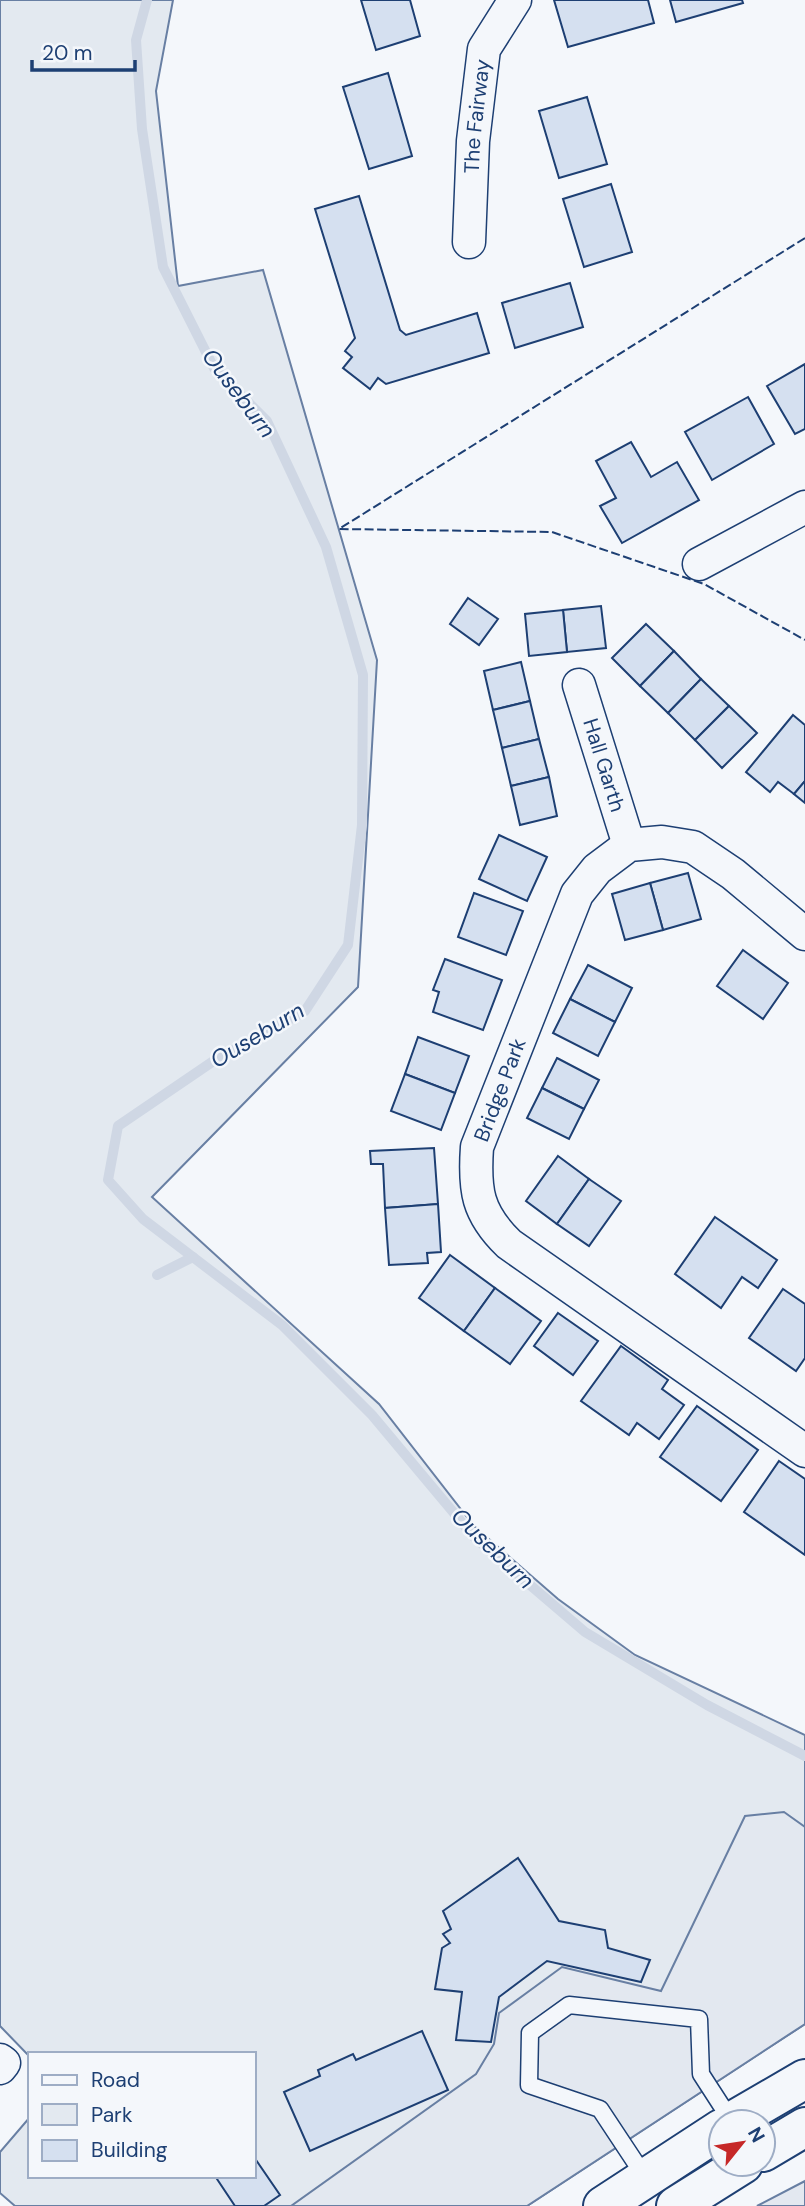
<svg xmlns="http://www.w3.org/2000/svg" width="805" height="2206" viewBox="0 0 805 2206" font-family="'DM Sans',sans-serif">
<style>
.green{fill:#e3e9f0;stroke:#687fa3;stroke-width:2}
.parking{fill:#e3e8f0;stroke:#687fa3;stroke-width:2}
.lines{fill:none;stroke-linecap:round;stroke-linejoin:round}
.stream{stroke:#cfd7e4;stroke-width:10}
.building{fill:#d5e0f0;stroke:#1d3f73;stroke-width:2}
.service-casing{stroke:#1d3f73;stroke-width:19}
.minor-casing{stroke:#1d3f73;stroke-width:35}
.secondary-casing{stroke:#1d3f73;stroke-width:42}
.service{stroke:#f4f7fb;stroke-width:16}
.minor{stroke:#f4f7fb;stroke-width:32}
.secondary{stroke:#f4f7fb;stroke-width:38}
.fence{stroke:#1d3f73;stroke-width:2;stroke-dasharray:9 3.5;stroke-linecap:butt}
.labels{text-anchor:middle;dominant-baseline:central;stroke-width:5;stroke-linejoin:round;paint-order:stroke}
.street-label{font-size:21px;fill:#1d3f73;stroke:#f4f7fb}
.water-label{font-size:23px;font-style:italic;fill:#1d3f73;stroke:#f4f7fb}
</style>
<rect width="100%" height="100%" fill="#f4f7fb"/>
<polygon class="green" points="0,0 173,0 156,91 178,286 263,270 377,660 358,987 152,1197 379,1404 474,1526 558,1599 635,1655 805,1735 805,2024 527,2206 15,2206 0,2193 0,2152 30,2117 30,2176 254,2176 254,2054 30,2054 30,2057 0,2026"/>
<g class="parking">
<polygon points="784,1812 805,1827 805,2024 527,2206 291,2206 476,2074 494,2044 499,2013 562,1967 661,1991 745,1816"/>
<polygon points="805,2181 805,2206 757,2206"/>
</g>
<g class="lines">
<g class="stream">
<polyline points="147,0 136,40 142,129 163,267 214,368 267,421 326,547 363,675 362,825 348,945 305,1011 215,1060 118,1126 108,1180 143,1219 282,1325 372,1415 474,1537 585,1632 707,1705 805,1756"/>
<polyline points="157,1275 193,1257"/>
</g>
</g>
<g class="building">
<polygon points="361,0 410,0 420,36 376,50"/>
<polygon points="554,0 648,0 654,23 568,47"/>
<polygon points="670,0 742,0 743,3 676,22"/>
<polygon points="388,73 412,156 369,169 343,87"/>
<polygon points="587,97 607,164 559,178 539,111"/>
<polygon points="611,184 632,252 584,267 563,199"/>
<polygon points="359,196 400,330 406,335 477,313 489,353 386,384 378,378 370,389 343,368 352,357 345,351 355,338 315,209"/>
<polygon points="570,283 583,327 515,348 502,303"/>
<polygon points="805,364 805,429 795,434 767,386"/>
<polygon points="748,397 774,444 712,480 685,432"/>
<polygon points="631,442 651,477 677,462 699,500 622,543 600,506 616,498 596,461"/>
<polygon points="468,598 498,619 479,645 450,624"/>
<polygon points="601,606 606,648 567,652 563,610"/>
<polygon points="563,610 567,652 529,656 525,614"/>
<polygon points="646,624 674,651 640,686 612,658"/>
<polygon points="674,651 701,679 668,713 640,686"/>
<polygon points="521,662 530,701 493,710 484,671"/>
<polygon points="701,679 729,706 695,740 668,713"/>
<polygon points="530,701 539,739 502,748 493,710"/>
<polygon points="729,706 757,733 722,768 695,740"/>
<polygon points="793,715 805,725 805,781 794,794 778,782 770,792 746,772"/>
<polygon points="539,739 549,777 511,786 502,748"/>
<polygon points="549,777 557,816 520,825 511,786"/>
<polygon points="805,781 805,803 794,794"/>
<polygon points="499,835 547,857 527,901 479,879"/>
<polygon points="688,873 701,919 663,930 650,883"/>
<polygon points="650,883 663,930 625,940 612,894"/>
<polygon points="474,893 523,911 506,955 458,937"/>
<polygon points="743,950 788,983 763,1019 717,986"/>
<polygon points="445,959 502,980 483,1030 433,1012 439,992 433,990"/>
<polygon points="588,965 632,988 615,1022 570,999"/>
<polygon points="570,999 615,1022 598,1056 553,1033"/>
<polygon points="418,1037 469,1056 455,1093 405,1074"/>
<polygon points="557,1058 599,1080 584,1109 542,1088"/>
<polygon points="405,1074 455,1093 441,1130 391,1111"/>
<polygon points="542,1088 584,1109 569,1139 527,1118"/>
<polygon points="434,1148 438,1204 385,1208 383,1164 371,1164 370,1151"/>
<polygon points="558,1156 589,1179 557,1224 526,1201"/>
<polygon points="589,1179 621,1201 589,1246 557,1224"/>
<polygon points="438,1204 441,1252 427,1253 428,1263 389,1265 385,1208"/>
<polygon points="715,1217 777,1260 758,1288 742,1277 721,1308 675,1274"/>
<polygon points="450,1255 495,1288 464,1331 419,1298"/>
<polygon points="495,1288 541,1321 510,1364 464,1331"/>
<polygon points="783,1289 805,1304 805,1358 796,1371 749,1338"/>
<polygon points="558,1313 598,1341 573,1375 534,1346"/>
<polygon points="621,1346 668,1380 662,1389 684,1405 659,1439 637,1423 629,1435 581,1401"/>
<polygon points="697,1406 758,1450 721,1501 660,1457"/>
<polygon points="779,1461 805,1479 805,1555 744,1512"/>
<polygon points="518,1858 559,1921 605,1930 608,1948 650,1960 641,1982 547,1961 499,1997 491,2042 456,2040 462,1992 435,1989 442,1948 450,1943 443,1934 451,1929 443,1911"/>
<polygon points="422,2031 448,2090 310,2151 284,2092 320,2076 318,2070 353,2054 356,2060"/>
<polygon points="254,2157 280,2195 264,2206 235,2206 215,2176 254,2176"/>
</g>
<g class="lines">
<g class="service-casing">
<polyline id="service" points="645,2177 600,2109 529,2085 530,2033 569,2005 699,2019 701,2074 732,2122"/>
</g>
<g class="minor-casing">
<g id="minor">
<path id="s1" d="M469,242L473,141L484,49L515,0"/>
<polyline points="699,564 805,507"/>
<path id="s2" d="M579,685L629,845"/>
<path d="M805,934L733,874L693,847L662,842L629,845L597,869L577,894L477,1147C474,1190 477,1213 509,1244L805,1451"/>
<polyline points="0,2060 4,2063 0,2068"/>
</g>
</g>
<g class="secondary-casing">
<g id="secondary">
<polyline points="731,2122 805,2079"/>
<polyline points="763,2152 805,2127"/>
<polyline points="603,2206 721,2129"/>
<polyline points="676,2206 743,2164"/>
</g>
</g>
<use href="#service" class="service"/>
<use href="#minor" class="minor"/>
<use href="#secondary" class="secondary"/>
<polyline class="fence" points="805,238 339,529 552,532 704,584 805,640"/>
</g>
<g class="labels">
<g class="street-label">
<text stroke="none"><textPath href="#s1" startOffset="126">The Fairway</textPath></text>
<text stroke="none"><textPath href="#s2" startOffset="84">Hall Garth</textPath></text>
<text transform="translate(500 1090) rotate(-69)">Bridge Park</text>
</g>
<g class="water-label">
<text transform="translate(239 393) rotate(53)">Ouseburn</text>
<text transform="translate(257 1035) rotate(-31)">Ouseburn</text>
<text transform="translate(493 1548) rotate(44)">Ouseburn</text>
</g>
</g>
<rect x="28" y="2052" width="228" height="126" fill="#f4f7fb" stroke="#9eadc5" stroke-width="2"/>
<rect x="42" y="2075" width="35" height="10" fill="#f4f7fb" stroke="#9eadc5" stroke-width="2"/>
<text x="91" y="2087" font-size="21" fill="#1d3f73">Road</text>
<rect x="42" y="2104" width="35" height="21" fill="#e3e9f0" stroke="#9eadc5" stroke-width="2"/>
<text x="91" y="2122" font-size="21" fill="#1d3f73">Park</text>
<rect x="42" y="2140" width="35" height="21" fill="#d5e0f0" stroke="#9eadc5" stroke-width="2"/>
<text x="91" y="2157" font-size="21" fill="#1d3f73">Building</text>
<g transform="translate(742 2143) rotate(60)"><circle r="33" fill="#f4f7fb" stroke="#9eadc5" stroke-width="2"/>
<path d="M0-5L12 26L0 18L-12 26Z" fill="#c62828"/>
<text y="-10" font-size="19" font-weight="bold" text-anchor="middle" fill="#1d3f73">N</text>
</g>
<path d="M32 60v10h103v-10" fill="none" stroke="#1d3f73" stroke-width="3.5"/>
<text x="42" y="60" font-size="21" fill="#1d3f73" stroke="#f4f7fb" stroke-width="5" paint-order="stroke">20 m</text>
</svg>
